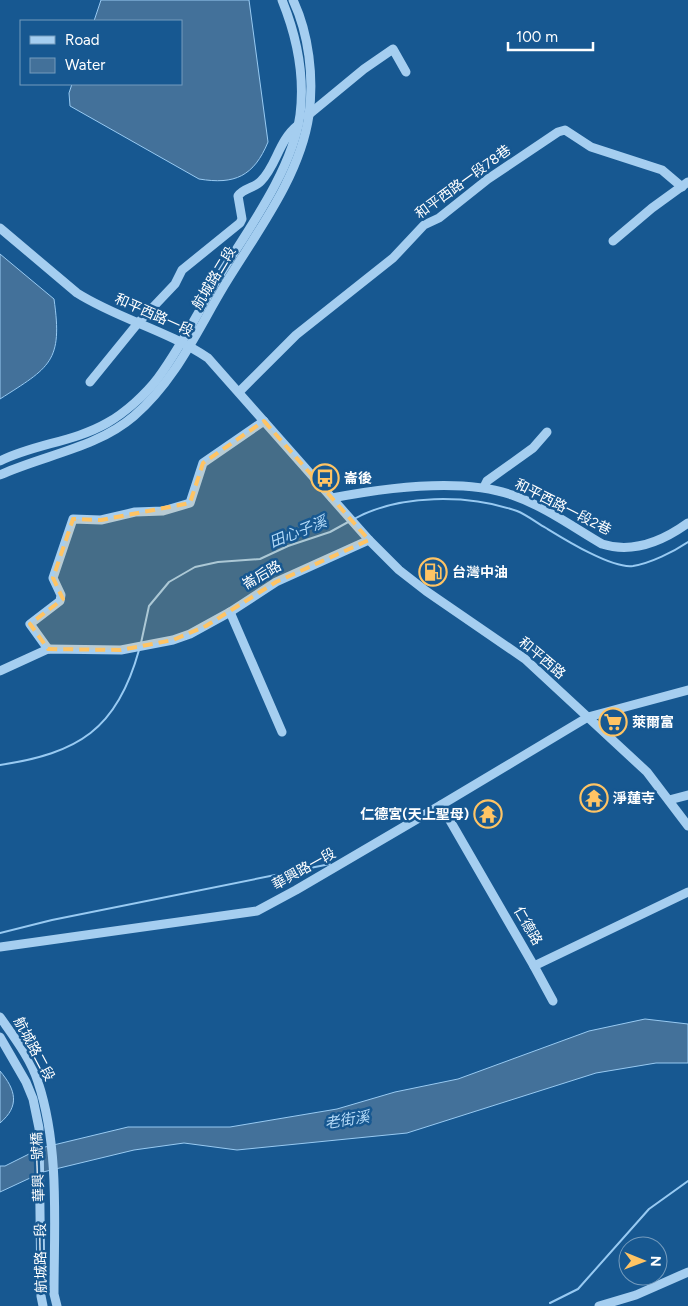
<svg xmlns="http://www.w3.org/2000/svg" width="688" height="1306" viewBox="0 0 688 1306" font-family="Figtree,'Noto Sans TC',sans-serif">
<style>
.water{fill:#43719a;stroke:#98caf2}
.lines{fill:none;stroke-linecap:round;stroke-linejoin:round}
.stream{stroke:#98caf2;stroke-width:2}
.minor{stroke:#a5cef0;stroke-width:9}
.marked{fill:#ffc464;fill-opacity:0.2;stroke:#ffc464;stroke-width:4;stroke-dasharray:10 6;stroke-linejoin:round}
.labels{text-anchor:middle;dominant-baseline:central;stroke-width:5;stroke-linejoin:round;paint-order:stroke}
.street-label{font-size:14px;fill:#fff;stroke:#175891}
.poi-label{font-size:14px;font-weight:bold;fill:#fff;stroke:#175891;text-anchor:start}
.water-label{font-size:15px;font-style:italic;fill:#b1d8f7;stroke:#175891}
</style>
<rect width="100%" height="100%" fill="#175891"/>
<g class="water">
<path d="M101,0H249L268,142C254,176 235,185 199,179L70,106L69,93L72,84H181V21H94Z"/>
<path d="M0,254L54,299C63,362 50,367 0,399Z"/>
<polygon points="645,1019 688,1024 688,1063 656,1063 596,1073 407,1133 237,1150 184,1143 134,1150 43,1172 0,1192 0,1166 5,1166 41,1148 128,1127 230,1127 337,1109 395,1092 458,1079 589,1031"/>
<path d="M0,1071C16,1090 20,1106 0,1123Z"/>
</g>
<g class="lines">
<g class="stream">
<path d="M354,519C399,494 468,494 517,511C527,515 537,523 546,528C564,539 612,569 633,566C651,563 673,552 688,542"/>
<polyline points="141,643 149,606 169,582 195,567 218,562 260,559 288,546 330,532 350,521"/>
<path d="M0,765C78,753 117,730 139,650"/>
<polyline points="0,933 52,920 330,864"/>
<polyline points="550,1303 578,1289 649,1209 688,1181"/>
</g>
<g class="minor">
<polyline points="307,116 364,69 393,49 406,72"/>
<path d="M0,228L77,293C118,319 167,330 208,358L369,540L399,570L426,591L525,659L647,772L688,826"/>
<polyline points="613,241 652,208 688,182"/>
<path d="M90,382L138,323L175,284L182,270L240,223L242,219L238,196C243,188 255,188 261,181C277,165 278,141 298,125"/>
<polyline points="239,392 296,335 393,258 424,225 439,218 488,179 558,132 565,130 591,147 662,170 682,187"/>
<path d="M0,461C34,444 74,442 107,423C125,413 146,394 158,378C180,348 197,315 215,283C245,234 292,172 300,115C305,75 297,37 282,0"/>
<path d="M0,475C44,455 97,448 134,416C175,381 197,331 224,286C256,233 300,177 309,115C314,77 309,34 293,0"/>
<polyline points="484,487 487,481 533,448 547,432"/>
<path d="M332,498C384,488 461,477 512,495C544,506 573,527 602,544C633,554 663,541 688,523"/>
<polyline points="230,612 282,732"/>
<polyline points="48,649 30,624 60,601 61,595 53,578 73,519 101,520 135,512 163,511 190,503 203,463 264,421"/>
<polyline points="0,671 48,649 121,650 173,640 190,634 230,612 276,582 369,540"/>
<polyline points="669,800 688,795"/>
<polyline points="441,805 534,966 688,892"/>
<polyline points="0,947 257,911 296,890 441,805 588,717 688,690"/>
<polyline points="534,966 553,1001"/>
<path d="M0,1017C14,1037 31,1059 38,1082C60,1148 54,1226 54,1294L57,1306"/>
<polyline points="0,1037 26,1082 33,1099 39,1128 41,1296 43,1306"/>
<polyline points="599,1306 636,1295 688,1272"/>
</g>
</g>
<path class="marked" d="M264,421L369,540L276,582L206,626L173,640L121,650L48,649L30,624L63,599L53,578L73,519L101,520L190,503L203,463Z"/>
<defs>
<g id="bus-ring" transform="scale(1.4375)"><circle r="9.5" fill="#175891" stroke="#ffc464" stroke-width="1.5"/><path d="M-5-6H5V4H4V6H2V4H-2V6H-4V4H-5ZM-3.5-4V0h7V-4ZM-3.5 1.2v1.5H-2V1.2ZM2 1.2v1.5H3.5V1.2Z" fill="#ffc464"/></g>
<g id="fuel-ring" transform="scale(1.4375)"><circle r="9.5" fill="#175891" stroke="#ffc464" stroke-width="1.5"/><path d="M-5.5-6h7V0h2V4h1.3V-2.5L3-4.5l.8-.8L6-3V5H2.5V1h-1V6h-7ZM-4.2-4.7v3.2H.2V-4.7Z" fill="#ffc464"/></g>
<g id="supermarket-ring" transform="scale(1.4375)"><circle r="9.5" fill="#175891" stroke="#ffc464" stroke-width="1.5"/><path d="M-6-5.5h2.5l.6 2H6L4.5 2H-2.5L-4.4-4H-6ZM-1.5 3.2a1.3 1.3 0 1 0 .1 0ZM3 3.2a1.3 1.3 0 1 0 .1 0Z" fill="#ffc464"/></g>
<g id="temple-ring" transform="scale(1.4375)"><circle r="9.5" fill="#175891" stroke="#ffc464" stroke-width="1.5"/><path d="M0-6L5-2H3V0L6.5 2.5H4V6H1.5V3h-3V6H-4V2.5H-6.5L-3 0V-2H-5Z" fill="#ffc464"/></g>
</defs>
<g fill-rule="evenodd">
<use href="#bus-ring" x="325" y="478"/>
<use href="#fuel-ring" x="433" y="572"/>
<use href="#supermarket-ring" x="613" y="722"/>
<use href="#temple-ring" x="594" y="798"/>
<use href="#temple-ring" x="488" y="814"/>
</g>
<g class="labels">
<g class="street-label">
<text transform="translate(463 182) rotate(-36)">和平西路一段78巷</text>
<text transform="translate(214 278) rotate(-59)">航城路二段</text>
<text transform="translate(154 315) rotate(24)">和平西路一段</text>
<text transform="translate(563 507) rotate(27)">和平西路一段2巷</text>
<text transform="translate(262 575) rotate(-30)">崙后路</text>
<text transform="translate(542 658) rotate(40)">和平西路</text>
<text transform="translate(304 869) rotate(-29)">華興路一段</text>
<text transform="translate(528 926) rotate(60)">仁德路</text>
<text transform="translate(34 1049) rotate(62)">航城路二段</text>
<text transform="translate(38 1167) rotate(-92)">華興一號橋</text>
<text transform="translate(41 1258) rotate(-91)">航城路一段</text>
</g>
<g class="poi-label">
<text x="344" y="478">崙後</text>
<text x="452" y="572">台灣中油</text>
<text x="632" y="722">萊爾富</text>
<text x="613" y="798">淨蓮寺</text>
<text x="469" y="814" text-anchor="end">仁德宮(天上聖母)</text>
</g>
<g class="water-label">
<text transform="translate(298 532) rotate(-22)">田心子溪</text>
<text transform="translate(347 1120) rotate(-9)">老街溪</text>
</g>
</g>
<rect x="20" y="20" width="162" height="65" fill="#175891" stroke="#749bbd"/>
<rect x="30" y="36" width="25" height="8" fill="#a5cef0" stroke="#749bbd"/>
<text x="65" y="45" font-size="15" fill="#ffffff">Road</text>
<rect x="30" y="58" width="25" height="15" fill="#43719a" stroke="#749bbd"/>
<text x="65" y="70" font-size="15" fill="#ffffff">Water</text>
<g transform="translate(643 1261) rotate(91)"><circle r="24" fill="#175891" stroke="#749bbd"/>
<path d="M0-4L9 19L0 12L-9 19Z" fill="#ffc464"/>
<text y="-8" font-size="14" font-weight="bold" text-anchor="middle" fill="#ffffff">N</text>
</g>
<path d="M508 42v8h85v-8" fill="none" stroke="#ffffff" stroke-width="2.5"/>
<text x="516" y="42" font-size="15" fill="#ffffff" stroke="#175891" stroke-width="4" paint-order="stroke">100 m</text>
</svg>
